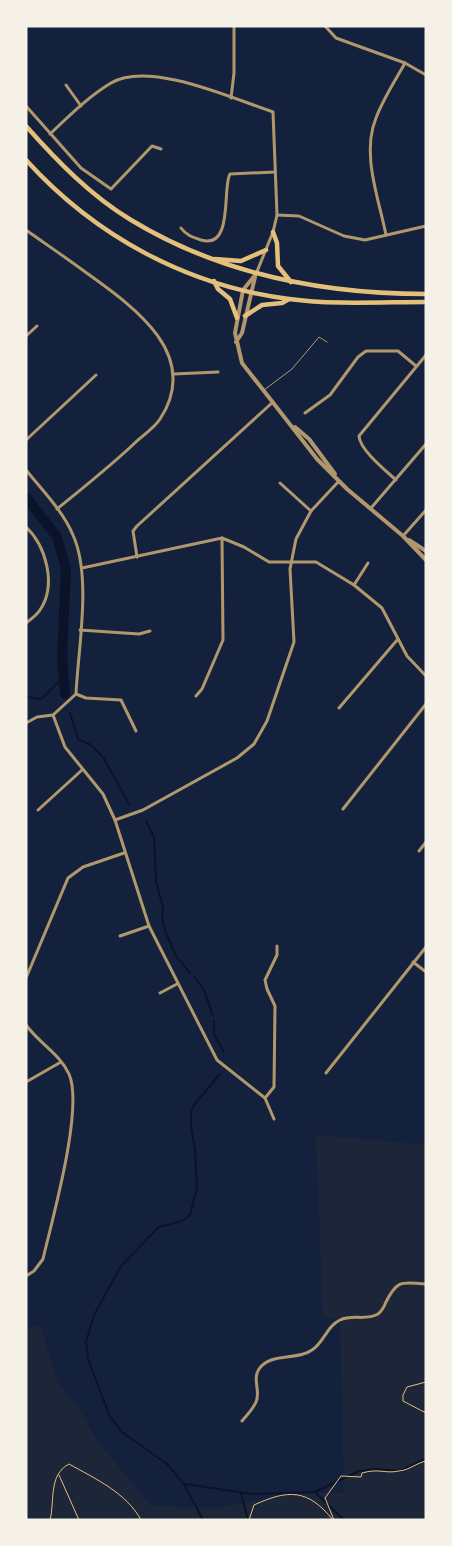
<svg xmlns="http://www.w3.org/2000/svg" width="452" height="1546" viewBox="0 0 452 1546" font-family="'Times New Roman',serif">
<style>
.green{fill:#1d2539}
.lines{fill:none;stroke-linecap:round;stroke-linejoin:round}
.stream{stroke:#0b132b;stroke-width:2}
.river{stroke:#0b132b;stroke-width:10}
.path{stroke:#e5c07b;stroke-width:1}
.service{stroke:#b1986c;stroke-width:1}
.minor{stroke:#b1986c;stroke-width:3}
.tertiary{stroke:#b1986c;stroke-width:4}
.primary{stroke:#e5c07b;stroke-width:4.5}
</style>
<rect width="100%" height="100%" fill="#14213d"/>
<polygon class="green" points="316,1135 426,1145 426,1520 26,1520 26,1327 41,1326 57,1381 81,1412 96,1439 151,1505 212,1509 294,1493 344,1493 340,1318 323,1317"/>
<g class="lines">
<g class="stream">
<polyline points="26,697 41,699 65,676"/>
<polyline points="70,713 78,739 91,745 103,757 129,804"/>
<polyline points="146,821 154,837 156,881 163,908 162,918 166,933 176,956 190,973"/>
<polyline points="194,976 204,990 213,1016"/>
<polyline points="214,1021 214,1034 224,1052"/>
<polyline points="185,1484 252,1494 315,1492 359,1471 376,1469 400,1471 426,1458"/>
<polyline points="315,1492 344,1520"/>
<polyline points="241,1493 248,1520"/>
<polyline points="203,1520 184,1484 167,1464 123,1433 110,1417 88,1359 86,1342 94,1315 121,1266 159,1227 182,1221 190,1215 197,1188 195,1150 191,1126 191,1111 194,1105 220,1074"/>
</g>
<polyline class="river" points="26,497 57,537 66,569 62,658 65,694"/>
<g class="path">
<polyline points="426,1382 407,1387 403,1395 403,1401 426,1413"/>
<polyline points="59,1475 79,1520"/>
<path d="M50,1520C55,1502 48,1475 69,1464C94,1478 127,1493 141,1520"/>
<path d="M249,1520L254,1505C289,1489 308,1489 333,1520"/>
<path d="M334,1520L325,1498L341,1476L361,1477L362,1473C379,1468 385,1474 399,1471C410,1470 416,1463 426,1461"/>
</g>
<polyline class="service" points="264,390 292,369 319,337 327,342"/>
<g class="minor">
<polyline points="325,26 336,38 405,63 426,75"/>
<polyline points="66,85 81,106"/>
<polyline points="231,98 234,73 234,26"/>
<polyline points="26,106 81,168 111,189 152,146 161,149"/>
<path d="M50,134C69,116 89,96 111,83C149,60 234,99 273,112L277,215L273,232L256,274"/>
<polyline points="277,215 299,216 344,236 365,240 426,226"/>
<path d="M181,228C186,235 192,237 201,240C234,250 222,187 230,174L275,172"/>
<path d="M26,230C47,245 68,259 88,274C134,307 202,355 160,419C155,427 145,434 138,440C112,465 84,487 57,509"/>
<path d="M386,235C379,199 361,154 376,118C383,99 395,81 405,63"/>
<polyline points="26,336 37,326"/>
<polyline points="174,374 218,372"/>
<polyline points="305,413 330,395 358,357 366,351 398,351 416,366"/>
<polyline points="26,440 96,375"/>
<path d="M26,470C42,490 63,511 73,535C92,577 78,649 76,694L53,715L37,717L26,723"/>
<path d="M396,480C385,470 360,450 359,436L426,355"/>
<polyline points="280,483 311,511"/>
<polyline points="371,508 426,444"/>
<path d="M26,527C46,546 57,585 40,610C37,615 31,619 26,623"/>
<polyline points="403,536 426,510"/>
<polyline points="137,557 133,531 137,526 273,402"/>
<polyline points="82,568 222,538 244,547 269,562 316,562 354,585 382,608 407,656 426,676"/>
<polyline points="354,585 368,563"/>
<polyline points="80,630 139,634 150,631"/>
<polyline points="76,694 86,698 121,700 136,731"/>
<polyline points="196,696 202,689 223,640 222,538"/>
<polyline points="339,708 398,639"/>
<polyline points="53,715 65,747 103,794 115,820 149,926 217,1060 265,1098 274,1119"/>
<polyline points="343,809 426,704"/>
<polyline points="38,810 82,770"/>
<polyline points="115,820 143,810 237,758 254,744 267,721 294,642 290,569 296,539 311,511 339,481"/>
<polyline points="419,851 426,842"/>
<polyline points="120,936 149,926"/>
<polyline points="413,962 426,972"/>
<polyline points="26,978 68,878 83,867 124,853"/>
<polyline points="160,993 177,984"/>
<path d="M26,1025C39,1043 60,1054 69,1074C84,1108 52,1220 43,1259L34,1271L26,1276"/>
<polyline points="326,1073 426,947"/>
<polyline points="26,1082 61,1062"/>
<polyline points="265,1098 274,1087 275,1006 267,989 265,980 277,955 277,946"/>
<path d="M242,1421C247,1415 253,1409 256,1402C261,1392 252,1379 259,1369C271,1352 297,1361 312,1350C324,1342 327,1326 340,1320C352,1314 366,1321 378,1314C382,1311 384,1307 386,1302C398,1278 403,1283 426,1284"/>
</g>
<g class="tertiary">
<polyline points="256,274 243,290 235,333 242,363 317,459 347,489 403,536 426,560"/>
<polyline points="236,342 242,333 255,277"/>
<polyline points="295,427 309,439 335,474"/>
<polyline points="409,540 426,551"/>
</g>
<g class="primary">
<path d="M26,126C57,161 91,196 131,220C220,274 322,294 426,294"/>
<path d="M26,160C95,236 187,286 289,299C334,305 381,302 426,302"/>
<polyline points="273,232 277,243 278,266 291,282"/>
<polyline points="215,259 241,261 266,250"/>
<polyline points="214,281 218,289 230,299 237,318"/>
<polyline points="245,316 262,305 282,303 289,299"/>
</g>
</g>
<rect width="452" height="1546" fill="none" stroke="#f6f1e7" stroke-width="55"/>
</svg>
